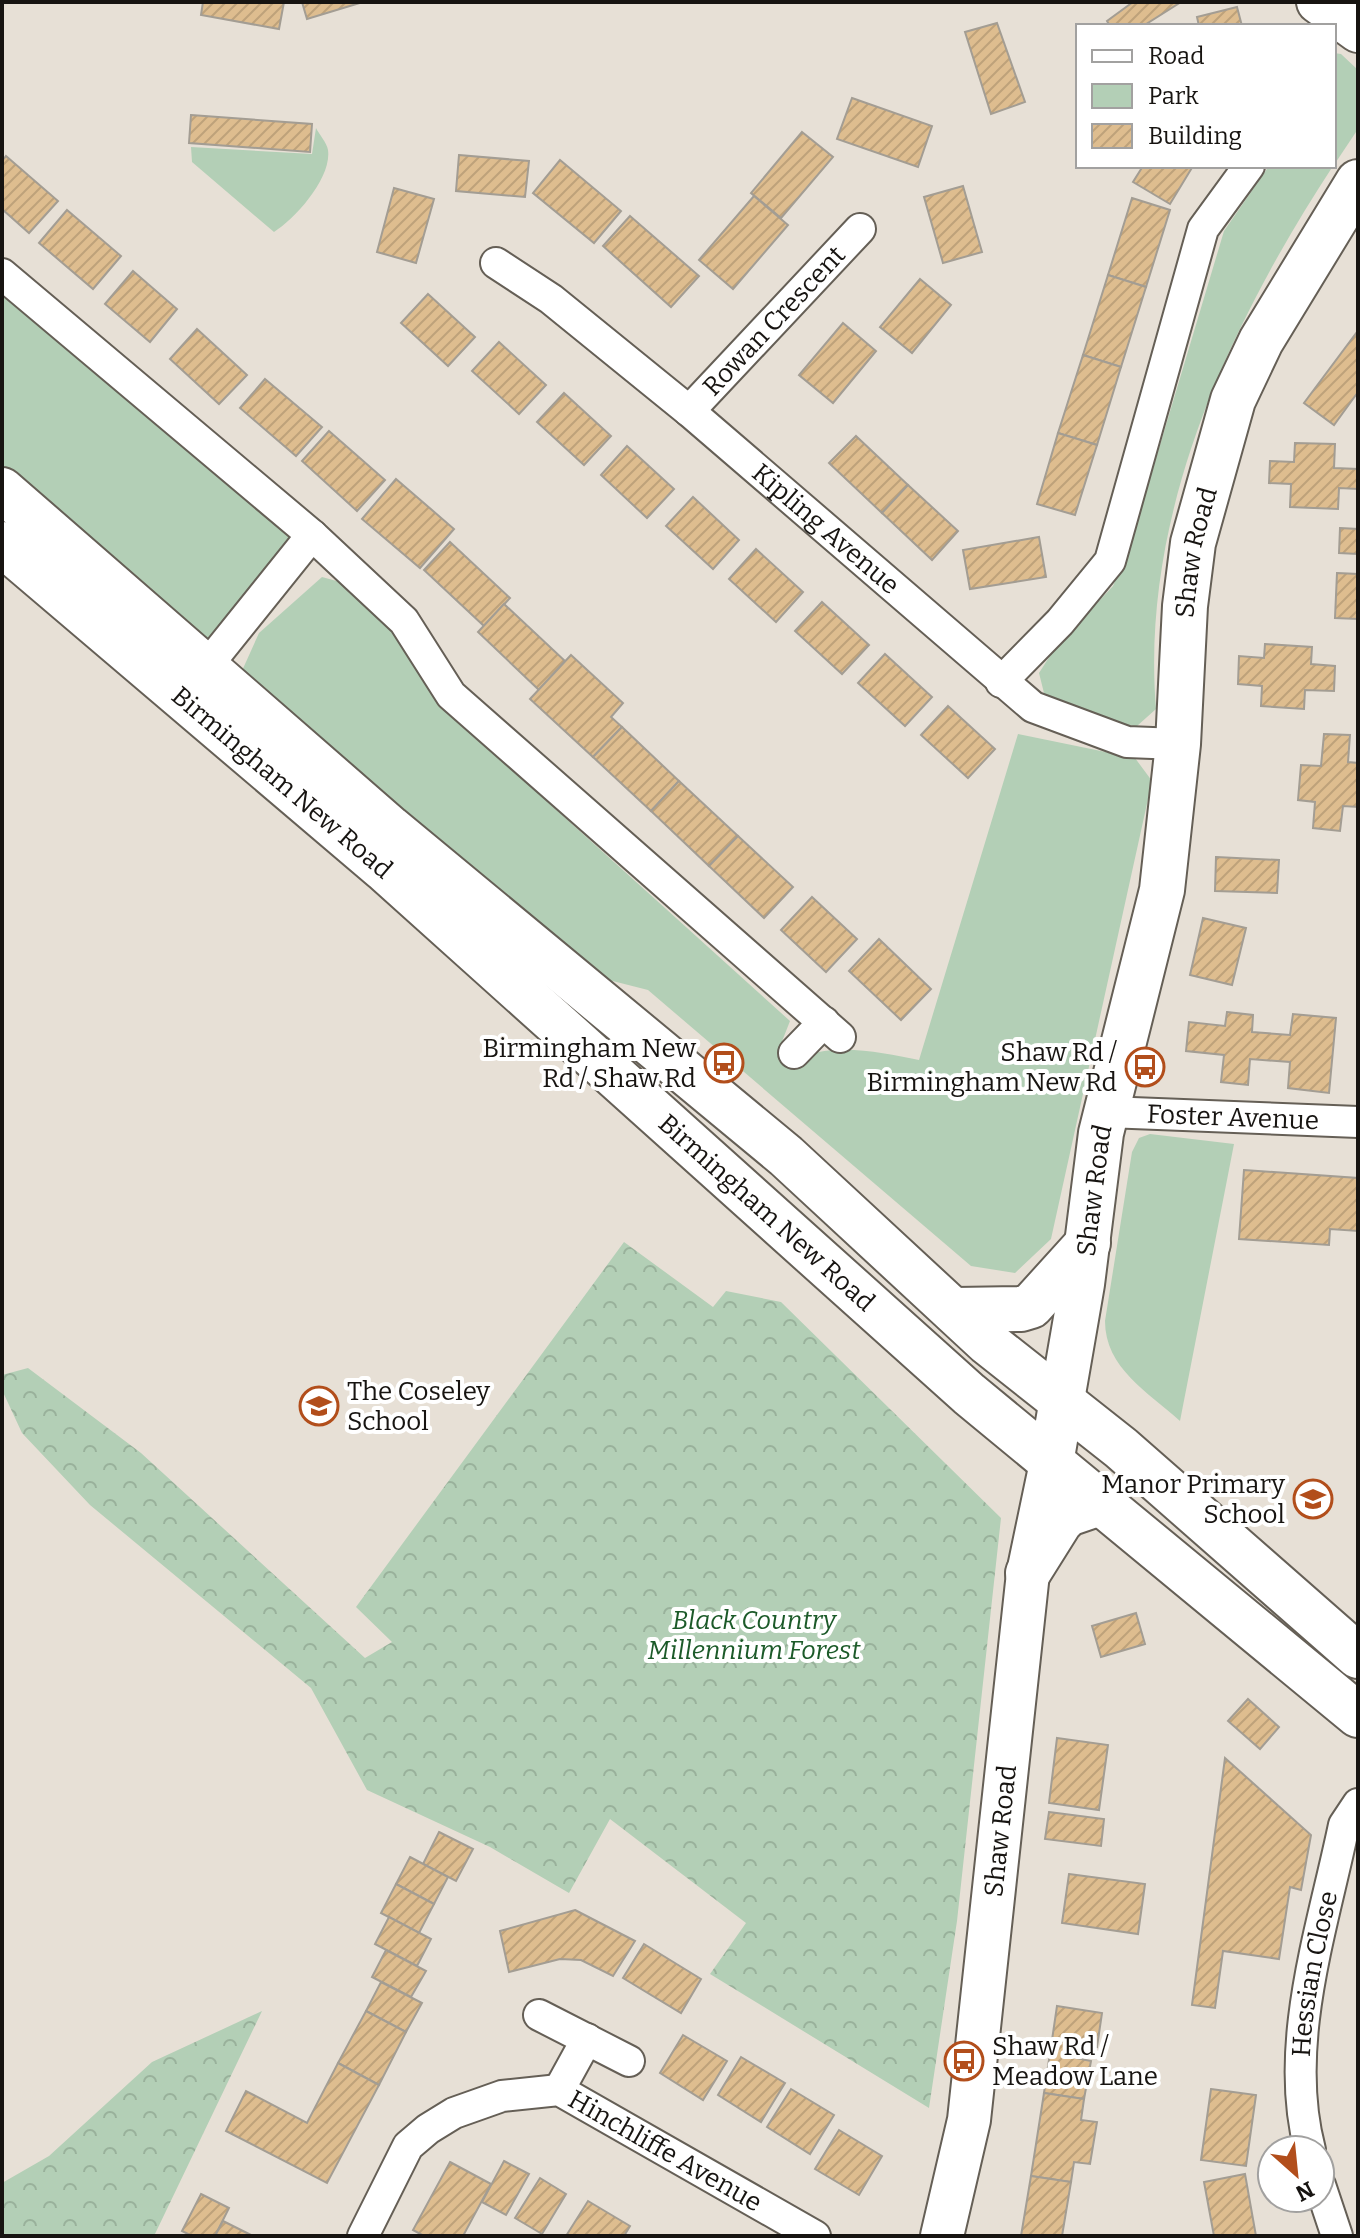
<svg xmlns="http://www.w3.org/2000/svg" width="1360" height="2238" viewBox="0 0 1360 2238" font-family="Bitter,serif">
<style>
.forest{fill:url(#forest-crowns)}
.park{fill:#b3cfb6}
.building{fill:url(#building-hatch);stroke:#a39d93;stroke-width:2}
.lines{fill:none;stroke-linecap:round;stroke-linejoin:round}
.street-casing{stroke:#655f56;stroke-width:34}
.secondary-casing{stroke:#655f56;stroke-width:46}
.primary-casing{stroke:#655f56;stroke-width:48}
.highway-casing{stroke:#655f56;stroke-width:48}
.street{stroke:#fff;stroke-width:30}
.secondary{stroke:#fff;stroke-width:42}
.primary{stroke:#fff;stroke-width:44}
.highway{stroke:#fff;stroke-width:44}
.labels{text-anchor:middle;dominant-baseline:central;stroke-width:8;stroke-linejoin:round;paint-order:stroke}
.street-label{font-size:26px;fill:#171411;stroke:#fff}
.poi-label{font-size:26px;fill:#171411;stroke:#fff;text-anchor:end}
.park-label{font-size:26px;font-style:italic;fill:#1c5a29;stroke:#fff}
</style>
<defs>
<pattern id="forest-crowns" width="20" height="18" patternUnits="userSpaceOnUse" patternTransform="scale(2)"><rect width="20" height="18" fill="#b3cfb6"/><path d="M2 6a3 3 0 1 1 6 0M12 15a3 3 0 1 1 6 0" fill="none" stroke="#99b19b"/></pattern>
<pattern id="building-hatch" width="6" height="6" patternUnits="userSpaceOnUse" patternTransform="scale(2)"><rect width="6" height="6" fill="#debd8f"/><path d="M-1 1l2-2M0 6l6-6M5 7l2-2" fill="none" stroke="#bea27a"/></pattern>
</defs>
<rect width="100%" height="100%" fill="#e7e0d6"/>
<g class="forest">
<polygon points="624,1242 713,1307 726,1291 781,1302 1001,1518 957,1921 929,2108 710,1974 746,1923 610,1819 569,1893 490,1847 367,1790 311,1688 90,1505 22,1433 2,1390 2,1375 28,1368 141,1453 365,1658 392,1642 356,1607"/>
<polygon points="262,2011 154,2236 2,2236 2,2183 49,2156 152,2062"/>
</g>
<g class="park">
<polygon points="1334,53 1341,54 1358,70 1358,129 1334,165"/>
<path d="M316,128C319,134 327,143 328,150C332,178 295,219 274,232L192,162L191,147L312,154Z"/>
<path d="M1269,166H1333C1229,325 1140,515 1156,709L1137,726L1101,723L1044,693L1039,673L1055,648L1113,586L1131,542L1224,231Z"/>
<polygon points="2,274 312,535 213,658 2,480"/>
<path d="M322,577L351,585L400,627L460,723L790,1021L779,1049L793,1061C830,1041 880,1052 919,1060L1018,734L1135,758L1152,781L1051,1239L1015,1273L971,1266L648,990L593,976L241,673L259,633Z"/>
<path d="M1150,1134L1234,1144L1180,1421C1148,1392 1105,1368 1105,1321L1132,1152L1139,1138Z"/>
</g>
<g class="building">
<polygon points="203,2 284,2 279,29 201,15"/>
<polygon points="302,2 363,2 307,19"/>
<polygon points="1133,2 1181,2 1143,26 1110,26 1107,21"/>
<polygon points="1237,7 1242,26 1199,26 1197,17"/>
<polygon points="997,23 1025,102 991,114 965,32"/>
<polygon points="852,98 932,126 918,167 837,139"/>
<polygon points="191,115 312,124 310,152 189,143"/>
<polygon points="802,132 833,157 781,218 751,193"/>
<polygon points="459,155 529,161 525,197 456,191"/>
<polygon points="6,156 58,201 29,233 2,209 2,161"/>
<polygon points="560,160 621,211 594,243 533,193"/>
<polygon points="1143,166 1193,166 1170,204 1133,182"/>
<polygon points="963,186 982,252 943,263 924,197"/>
<polygon points="394,188 434,199 416,263 377,252"/>
<polygon points="754,196 788,225 733,289 699,260"/>
<polygon points="1132,198 1170,210 1146,287 1108,275"/>
<polygon points="67,210 121,256 93,289 39,243"/>
<polygon points="630,216 699,276 671,307 603,246"/>
<polygon points="133,271 177,309 150,342 105,304"/>
<polygon points="1108,275 1146,287 1121,367 1083,355"/>
<polygon points="920,279 951,305 912,353 880,327"/>
<polygon points="428,294 475,337 448,366 401,323"/>
<polygon points="843,323 876,351 833,403 799,375"/>
<polygon points="197,329 247,375 219,404 170,359"/>
<polygon points="1357,332 1358,392 1334,425 1304,403"/>
<polygon points="499,342 546,385 519,414 472,371"/>
<polygon points="1083,355 1121,367 1097,445 1058,433"/>
<polygon points="265,379 322,427 296,456 240,408"/>
<polygon points="564,393 611,436 584,465 537,422"/>
<polygon points="329,431 385,480 357,511 302,461"/>
<polygon points="1058,433 1097,445 1075,515 1037,504"/>
<polygon points="856,436 908,485 882,513 829,463"/>
<polygon points="1295,443 1335,444 1334,468 1358,469 1358,489 1339,488 1338,509 1290,507 1291,484 1269,483 1270,461 1294,462"/>
<polygon points="627,446 674,489 647,518 601,475"/>
<polygon points="396,479 454,529 420,568 362,519"/>
<polygon points="908,485 958,531 932,560 882,513"/>
<polygon points="693,497 739,540 713,569 666,526"/>
<polygon points="1340,528 1358,529 1358,554 1339,553"/>
<polygon points="1039,537 1046,577 970,589 963,550"/>
<polygon points="450,542 510,598 484,626 424,570"/>
<polygon points="756,549 803,592 776,622 729,579"/>
<polygon points="1337,573 1358,574 1358,619 1335,618"/>
<polygon points="822,602 869,645 842,674 795,631"/>
<polygon points="504,604 565,661 539,690 478,632"/>
<polygon points="1265,644 1312,647 1311,664 1335,666 1334,691 1305,690 1304,709 1261,706 1262,686 1238,684 1239,656 1264,658"/>
<polygon points="885,654 932,697 905,726 858,683"/>
<polygon points="571,655 623,703 611,717 622,727 593,757 530,699"/>
<polygon points="948,706 995,749 968,778 921,735"/>
<polygon points="622,727 679,781 651,811 593,757"/>
<polygon points="1324,734 1350,735 1348,762 1358,763 1358,807 1343,806 1340,831 1313,828 1315,802 1298,800 1301,765 1321,766"/>
<polygon points="679,781 738,836 709,866 651,811"/>
<polygon points="738,836 793,887 764,918 709,866"/>
<polygon points="1216,857 1279,860 1277,893 1215,891"/>
<polygon points="812,897 857,939 826,972 781,930"/>
<polygon points="1203,918 1246,928 1232,985 1190,975"/>
<polygon points="879,939 931,989 901,1020 849,971"/>
<polygon points="1227,1012 1253,1015 1252,1032 1290,1035 1293,1014 1336,1018 1329,1093 1288,1088 1290,1062 1250,1059 1248,1085 1221,1082 1224,1055 1186,1051 1189,1022 1225,1026"/>
<polygon points="1244,1170 1358,1178 1358,1231 1330,1229 1329,1245 1239,1239"/>
<polygon points="1136,1613 1145,1644 1101,1657 1092,1626"/>
<polygon points="1248,1699 1279,1727 1260,1749 1228,1721"/>
<polygon points="1057,1738 1108,1745 1099,1810 1049,1803"/>
<polygon points="1225,1758 1311,1835 1301,1890 1290,1887 1279,1959 1223,1951 1215,2008 1192,2005"/>
<polygon points="1049,1812 1104,1819 1101,1846 1045,1839"/>
<polygon points="439,1832 473,1849 456,1881 423,1864"/>
<polygon points="410,1857 448,1877 434,1904 396,1884"/>
<polygon points="1069,1874 1145,1884 1138,1934 1062,1923"/>
<polygon points="396,1884 434,1904 419,1933 381,1913"/>
<polygon points="575,1910 635,1941 613,1976 581,1960 560,1959 509,1972 500,1931"/>
<polygon points="389,1917 431,1939 417,1966 375,1944"/>
<polygon points="644,1944 701,1979 681,2013 623,1978"/>
<polygon points="386,1950 426,1971 411,1997 372,1977"/>
<polygon points="381,1982 422,2003 406,2032 366,2011"/>
<polygon points="1057,2006 1102,2013 1097,2047 1052,2040"/>
<polygon points="366,2011 406,2032 379,2085 338,2063"/>
<polygon points="683,2035 727,2061 703,2100 660,2073"/>
<polygon points="1052,2040 1079,2044 1076,2058 1091,2061 1084,2099 1044,2093"/>
<polygon points="741,2057 785,2083 761,2122 718,2095"/>
<polygon points="338,2063 379,2085 327,2183 226,2131 246,2091 307,2123"/>
<polygon points="791,2089 834,2115 810,2154 767,2127"/>
<polygon points="1211,2089 1256,2095 1246,2166 1201,2160"/>
<polygon points="1044,2093 1084,2099 1081,2120 1097,2122 1090,2164 1074,2162 1071,2182 1031,2176"/>
<polygon points="839,2130 882,2156 859,2195 815,2169"/>
<polygon points="504,2161 529,2174 506,2215 482,2202"/>
<polygon points="450,2162 491,2184 463,2236 424,2236 413,2230"/>
<polygon points="1245,2174 1256,2236 1214,2236 1204,2182"/>
<polygon points="1031,2176 1071,2182 1062,2236 1021,2236"/>
<polygon points="540,2178 566,2194 542,2234 515,2218"/>
<polygon points="201,2194 229,2208 215,2236 192,2236 182,2231"/>
<polygon points="588,2201 630,2226 624,2236 566,2236"/>
<polygon points="223,2221 253,2236 215,2236"/>
</g>
<g class="lines">
<g class="street-casing">
<g id="street">
<path id="s1" d="M496,263L551,299L689,411L1033,707L1127,742L1178,744"/>
<polyline points="2,274 312,535"/>
<path id="s2" d="M689,411L860,229"/>
<polyline points="206,667 312,535 404,621 451,695 840,1037"/>
<polyline points="1001,682 1060,622 1110,561 1203,229 1249,166"/>
<polyline points="794,1053 824,1022"/>
<path id="s3" d="M1107,1112L1358,1122"/>
<polyline points="539,2015 629,2061"/>
<polyline points="559,2090 587,2039"/>
<path id="s4" d="M1310,2150C1282,2045 1323,1927 1344,1825L1358,1804"/>
<polyline points="1320,2185 1337,2236"/>
<path id="s5" d="M363,2236L408,2146L428,2129L454,2113L502,2096L559,2090L815,2236"/>
</g>
</g>
<g class="secondary-casing">
<g id="secondary">
<polyline points="1318,2 1358,31"/>
<path id="s6" d="M942,2236L969,2120L1028,1573L1051,1463"/>
</g>
</g>
<g class="primary-casing">
<g id="primary">
<path id="s7" d="M1051,1463L1082,1284L1101,1133L1162,890L1178,744L1185,606L1193,543L1233,400L1261,341L1358,182"/>
</g>
</g>
<g class="highway-casing">
<g id="highway">
<polyline points="2,490 390,828 786,1156 988,1343 1121,1448 1358,1656"/>
<path id="s8" d="M2,544L384,869L969,1394L1358,1715"/>
<polyline points="956,1310 1021,1309 1031,1306 1088,1243"/>
<polyline points="1028,1573 1060,1522 1068,1514 1100,1503"/>
</g>
</g>
<use href="#street" class="street"/>
<use href="#secondary" class="secondary"/>
<use href="#primary" class="primary"/>
<use href="#highway" class="highway"/>
</g>
<defs>
<g id="bus-ring" transform="scale(2)"><circle r="9.5" fill="#fff" stroke="#b24e1b" stroke-width="1.5"/><path d="M-5-6H5V4H4V6H2V4H-2V6H-4V4H-5ZM-3.5-4V0h7V-4ZM-3.5 1.2v1.5H-2V1.2ZM2 1.2v1.5H3.5V1.2Z" fill="#b24e1b"/></g>
<g id="school-ring" transform="scale(2)"><circle r="9.5" fill="#fff" stroke="#b24e1b" stroke-width="1.5"/><path d="M0-5L7-2L0 1L-7-2ZM-4 1L0 2.5L4 1V4Q0 6-4 4Z" fill="#b24e1b"/></g>
</defs>
<g fill-rule="evenodd">
<use href="#bus-ring" x="724" y="1063"/>
<use href="#bus-ring" x="1145" y="1067"/>
<use href="#school-ring" x="319" y="1406"/>
<use href="#school-ring" x="1313" y="1499"/>
<use href="#bus-ring" x="964" y="2061"/>
</g>
<g class="labels">
<g class="street-label">
<text stroke="none"><textPath href="#s2" startOffset="124">Rowan Crescent</textPath></text>
<text stroke="none"><textPath href="#s1" startOffset="424">Kipling Avenue</textPath></text>
<text stroke="none"><textPath href="#s7" startOffset="924">Shaw Road</textPath></text>
<text stroke="none"><textPath href="#s8" startOffset="368">Birmingham New Road</textPath></text>
<text stroke="none"><textPath href="#s3" startOffset="126">Foster Avenue</textPath></text>
<text stroke="none"><textPath href="#s7" startOffset="276">Shaw Road</textPath></text>
<text stroke="none"><textPath href="#s8" startOffset="1016">Birmingham New Road</textPath></text>
<text stroke="none"><textPath href="#s6" startOffset="410">Shaw Road</textPath></text>
<text stroke="none"><textPath href="#s4" startOffset="178">Hessian Close</textPath></text>
<text stroke="none"><textPath href="#s5" startOffset="388">Hinchliffe Avenue</textPath></text>
</g>
<g class="poi-label">
<text x="696" y="1048">Birmingham New<tspan x="696" dy="30">Rd / Shaw Rd</tspan></text>
<text x="1117" y="1052">Shaw Rd /<tspan x="1117" dy="30">Birmingham New Rd</tspan></text>
<text x="347" y="1391" text-anchor="start">The Coseley<tspan x="347" dy="30">School</tspan></text>
<text x="1285" y="1484">Manor Primary<tspan x="1285" dy="30">School</tspan></text>
<text x="992" y="2046" text-anchor="start">Shaw Rd /<tspan x="992" dy="30">Meadow Lane</tspan></text>
</g>
<g class="park-label">
<text x="754" y="1620">Black Country<tspan x="754" dy="30">Millennium Forest</tspan></text>
</g>
</g>
<rect width="1360" height="2238" fill="none" stroke="#171411" stroke-width="8"/>
<rect x="1076" y="24" width="260" height="144" fill="#ffffff" stroke="#a2a1a0" stroke-width="2"/>
<rect x="1092" y="50" width="40" height="12" fill="#ffffff" stroke="#a2a1a0" stroke-width="2"/>
<text x="1148" y="64" font-size="24" fill="#171411">Road</text>
<rect x="1092" y="84" width="40" height="24" fill="#b3cfb6" stroke="#a2a1a0" stroke-width="2"/>
<text x="1148" y="104" font-size="24" fill="#171411">Park</text>
<rect x="1092" y="124" width="40" height="24" fill="url(#building-hatch)" stroke="#a2a1a0" stroke-width="2"/>
<text x="1148" y="144" font-size="24" fill="#171411">Building</text>
<g transform="translate(1296 2174) rotate(153)"><circle r="38" fill="#ffffff" stroke="#a2a1a0" stroke-width="2"/>
<path d="M0-6L14 30L0 20L-14 30Z" fill="#b24e1b"/>
<text y="-12" font-size="22" font-weight="bold" text-anchor="middle" fill="#171411">N</text>
</g>
</svg>
